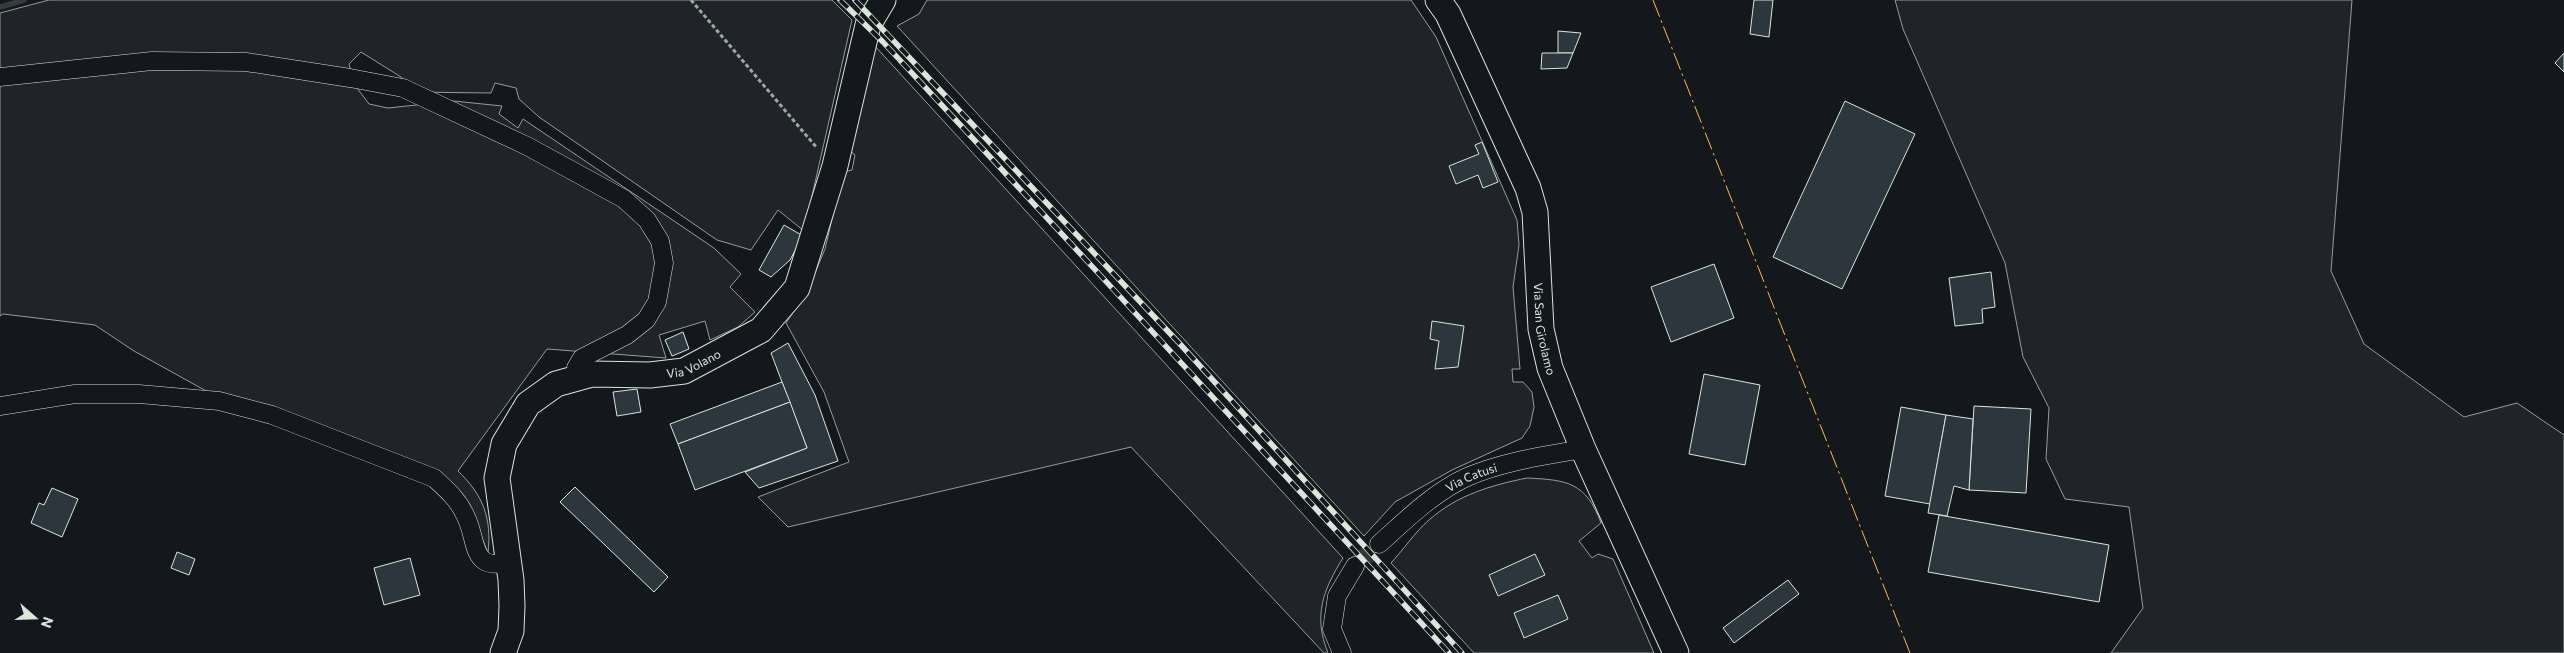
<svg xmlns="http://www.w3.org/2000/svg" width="2564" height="653" viewBox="0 0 2564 653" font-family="Commissioner,sans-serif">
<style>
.green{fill:#202428;stroke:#939e99}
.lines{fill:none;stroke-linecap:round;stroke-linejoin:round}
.stream{stroke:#363b3e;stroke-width:5.5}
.building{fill:#2c363c;stroke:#d8e6dc}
.street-tunnel{stroke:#313739;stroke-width:18;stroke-dasharray:18 9;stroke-linecap:butt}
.street-casing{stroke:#d8e6dc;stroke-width:19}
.secondary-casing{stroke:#d8e6dc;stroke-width:27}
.path{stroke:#9da8a2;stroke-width:3;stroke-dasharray:4 2.5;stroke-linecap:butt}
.street{stroke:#14181c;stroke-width:18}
.secondary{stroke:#14181c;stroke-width:25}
.rail-casing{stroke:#d8e6dc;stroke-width:5.5}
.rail{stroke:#14181c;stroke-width:4;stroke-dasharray:11;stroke-linecap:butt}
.power{stroke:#ffb74d;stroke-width:1;stroke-dasharray:18 4 2.5 4;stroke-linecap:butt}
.labels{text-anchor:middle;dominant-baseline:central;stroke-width:4;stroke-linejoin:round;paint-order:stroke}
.street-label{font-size:12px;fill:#d8e6dc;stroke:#14181c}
</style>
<rect width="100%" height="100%" fill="#14181c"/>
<g class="green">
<path d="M49,0H832L852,20L804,231L778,210L751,250L717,240L539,117L519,99L516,88L495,83L491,93L409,92L401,77L361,52L349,64L354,84L369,104L388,108L454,101L502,106L499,114L518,128L523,119L714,248L741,274L730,287L755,312L738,327L710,340L705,321L659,335L666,358L547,349L458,471C483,495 492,518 488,553L467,501L450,481L217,397L134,351L95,325L3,314L0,316V13Z"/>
<polygon points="927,0 1411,0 1436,37 1517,220 1519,245 1513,287 1520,369 1512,369 1513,382 1523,382 1532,392 1534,407 1530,426 1522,438 1452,470 1395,502 1364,536 897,26 919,14"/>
<polygon points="1895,0 2352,0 2331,271 2364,344 2464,417 2517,403 2564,435 2564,653 2111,653 2143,608 2129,507 2065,499 2046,459 2049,408 2023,357 2005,263 1903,29"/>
<path d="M874,45L1343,558C1323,590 1313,616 1328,653H1324L1131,447L788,527L758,497L849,462L824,392L786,323L807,292L825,249L843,172L852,170L855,155L849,150Z"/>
<path d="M1527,478C1567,480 1586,482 1601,523L1579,541L1592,558L1598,554L1613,559L1654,653H1474L1391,563C1404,549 1415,532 1429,520C1457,495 1492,485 1527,478Z"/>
</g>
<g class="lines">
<polyline class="stream" points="0,7 24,0"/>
</g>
<g class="building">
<polygon points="1754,0 1773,0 1769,37 1750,34"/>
<polygon points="1558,31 1581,33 1573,53 1558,53"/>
<polygon points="1542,53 1573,53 1567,68 1541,69"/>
<polygon points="2564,53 2564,72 2555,63"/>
<polygon points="1845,101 1915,134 1842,289 1773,257"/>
<polygon points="1482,142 1498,182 1483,188 1478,175 1456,184 1449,166 1479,154 1475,145"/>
<polygon points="784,225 803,236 790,260 771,277 759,270"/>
<polygon points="1714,264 1734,318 1671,342 1651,287"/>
<polygon points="1991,272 1995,307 1982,309 1983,323 1955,326 1949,278"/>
<polygon points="1432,321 1464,326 1458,367 1435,369 1439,341 1430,339"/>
<polygon points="683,332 689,349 672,356 665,340"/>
<polygon points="788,343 815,395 838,461 759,488 745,472 807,448 771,353"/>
<polygon points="1704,374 1760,385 1745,465 1689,454"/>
<polygon points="782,382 790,402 678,444 670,424"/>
<polygon points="637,389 641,412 617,416 613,392"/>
<polygon points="790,402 807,448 695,490 678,444"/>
<polygon points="1974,406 2031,409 2026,493 1969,490"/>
<polygon points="1901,407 1946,415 1930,504 1885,496"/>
<polygon points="1946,415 1973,419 1969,490 1954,486 1947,516 1928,513"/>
<polygon points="575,487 668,577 654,592 560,502"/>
<polygon points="52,488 78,499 62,537 31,523 39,503 44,505"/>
<polygon points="1939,515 2109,545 2099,602 1928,572"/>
<polygon points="177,552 195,559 189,575 171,568"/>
<polygon points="1535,554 1545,575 1498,596 1489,575"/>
<polygon points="410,558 420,595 384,605 374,568"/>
<polygon points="1788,580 1799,594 1734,643 1723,628"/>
<polygon points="1558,595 1568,619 1524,638 1514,613"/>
</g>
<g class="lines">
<polyline class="street-tunnel" points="1355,566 1379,544"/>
<g class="street-casing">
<g id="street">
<polyline points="0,77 152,61 246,62 350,78 403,88 527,146 624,199 647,220 660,241 664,263 657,302 646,320 627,335 582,358 576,368 577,378"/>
<path d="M0,406L75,394H139L219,401L272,415L434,478C446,489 459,500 466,517C478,541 470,572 509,562"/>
<path id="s1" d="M1379,544C1406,520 1434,492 1467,477C1504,461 1544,456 1583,449"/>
<polyline points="1342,653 1332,629 1337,596 1355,566"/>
</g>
</g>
<g class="secondary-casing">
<g id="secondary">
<path id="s2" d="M1438,0L1448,14L1528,188L1535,212L1541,329L1550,368L1583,449L1676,653"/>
<path id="s3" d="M503,653L511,631L512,606L511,580L497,478L504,444L528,404L556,384L592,374L650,375L684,371L761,330L797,288L835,166L868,25L883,0"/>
</g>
</g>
<polyline class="path" points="691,0 817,148"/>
<use href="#street" class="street"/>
<use href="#secondary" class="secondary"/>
<g class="rail-casing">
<g id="rail">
<polyline points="840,0 883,42 1101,276 1449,653"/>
<polyline points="855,0 1180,344 1462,653"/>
</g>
</g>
<use href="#rail" class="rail"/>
<polyline class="power" points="1653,0 1910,653"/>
</g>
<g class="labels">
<g class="street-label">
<text stroke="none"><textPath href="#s2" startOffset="351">Via San Girolamo</textPath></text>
<text stroke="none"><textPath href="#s3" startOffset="434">Via Volano</textPath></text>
<text stroke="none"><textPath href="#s1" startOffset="115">Via Catusi</textPath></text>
</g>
</g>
<g transform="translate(35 618) rotate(110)" stroke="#14181c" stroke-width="4" paint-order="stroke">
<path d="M0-4L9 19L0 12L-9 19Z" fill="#d8e6dc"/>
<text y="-8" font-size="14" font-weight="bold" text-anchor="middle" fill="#d8e6dc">N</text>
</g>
</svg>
